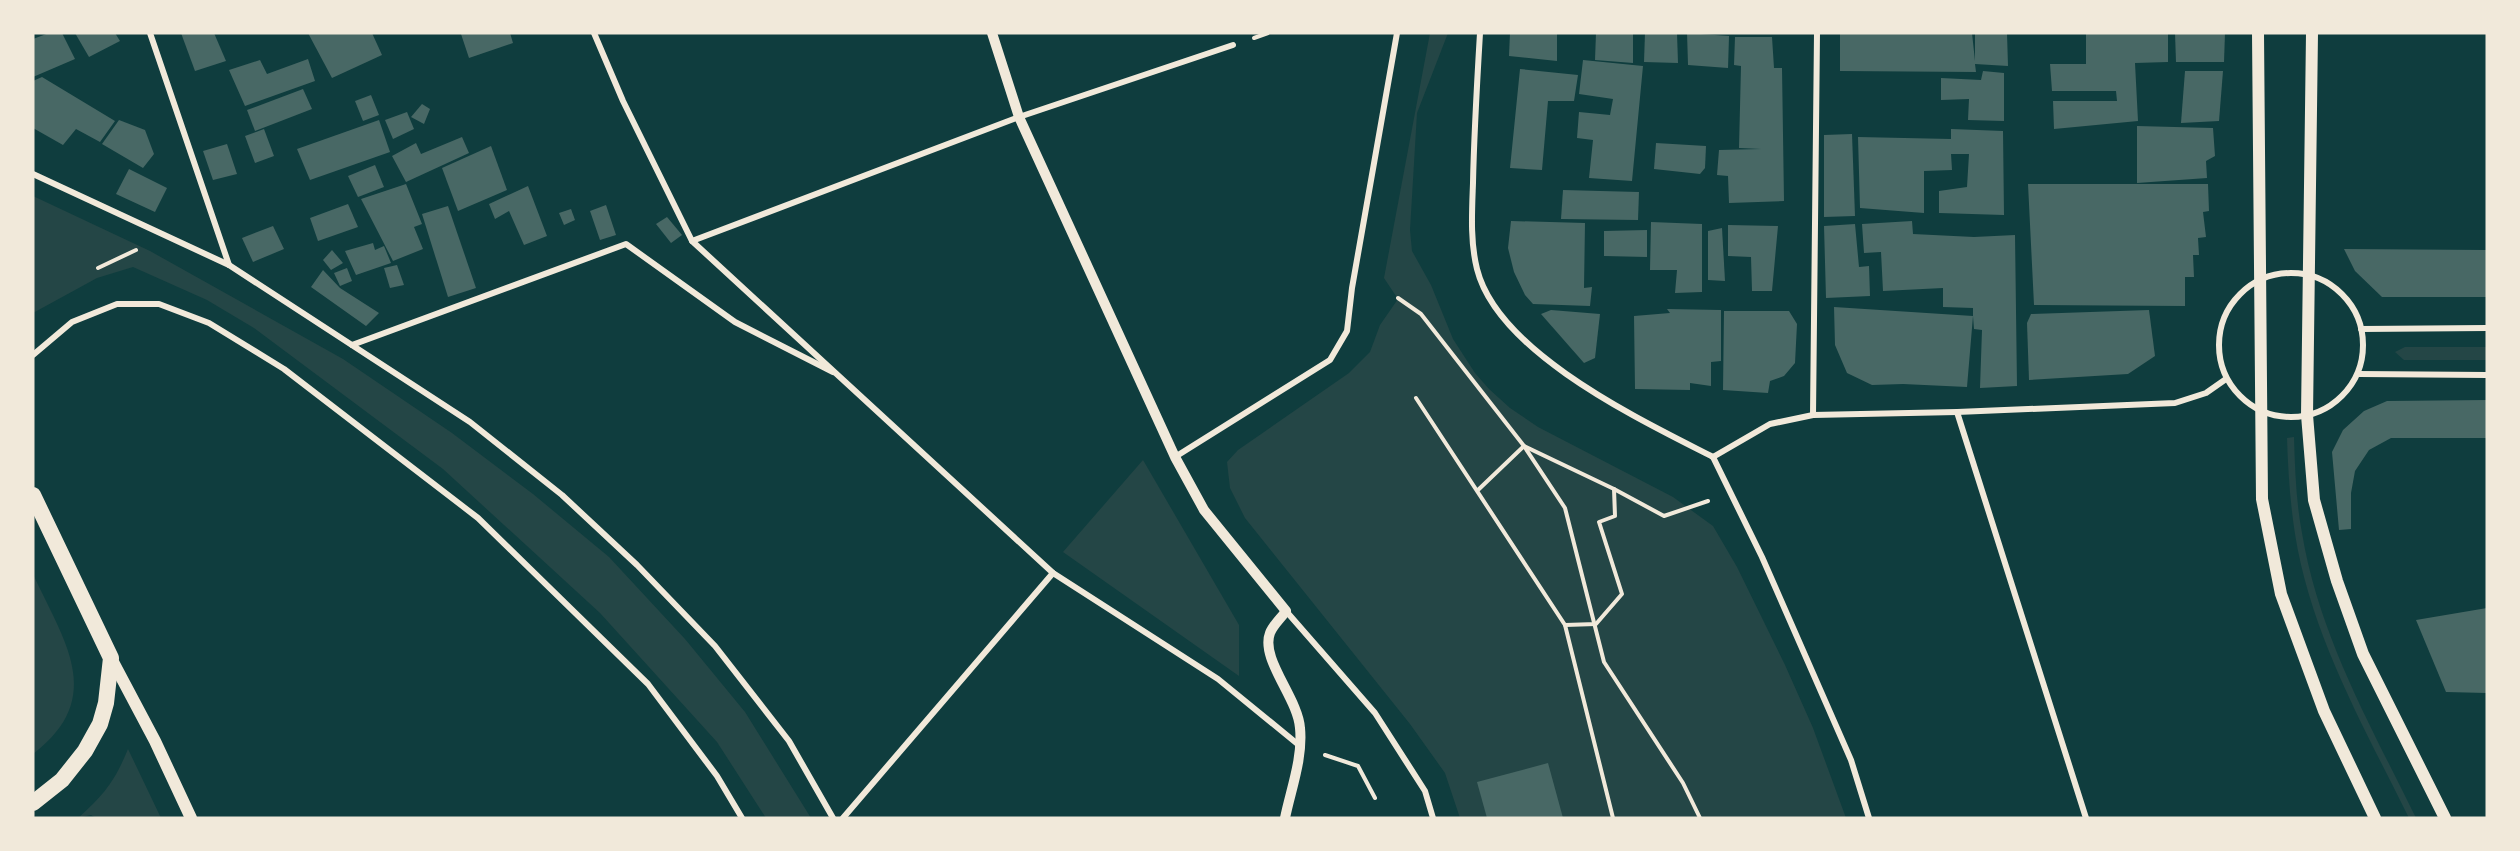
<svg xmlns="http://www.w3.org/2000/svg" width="2520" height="851" viewBox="0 0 2520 851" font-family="'Archivo Narrow',sans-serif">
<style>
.green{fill:#244646}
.building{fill:#486865}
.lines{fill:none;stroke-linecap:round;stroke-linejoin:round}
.path{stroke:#f1e9da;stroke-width:4}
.minor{stroke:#f1e9da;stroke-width:6}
.tertiary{stroke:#f1e9da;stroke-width:10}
.secondary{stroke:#f1e9da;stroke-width:12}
.trunk{stroke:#f1e9da;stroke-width:16}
</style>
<rect width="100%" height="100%" fill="#0f3d3e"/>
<g class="green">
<polygon points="1430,33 1448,33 1417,113 1410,230 1412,251 1431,285 1453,339 1475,373 1489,389 1510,408 1538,427 1673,497 1713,526 1737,567 1785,665 1813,728 1846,818 1460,818 1445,773 1410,724 1245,518 1230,488 1227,462 1238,450 1349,373 1370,352 1380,325 1398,299 1384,278"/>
<polygon points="33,196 150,251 343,359 452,433 533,494 609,557 685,639 745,712 811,818 766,818 717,742 600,613 443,469 254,328 207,300 133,267 97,278 33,313"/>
<polygon points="2405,347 2487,347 2487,360 2404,360 2395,352"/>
<path d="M2294,437C2295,469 2296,502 2302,533C2319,636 2371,726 2416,818H2409C2364,727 2311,635 2295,534C2290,502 2288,470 2287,438Z"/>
<polygon points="1143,460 1239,625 1239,676 1063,552"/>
<path d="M33,574C63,640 108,697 33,754Z"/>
<path d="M128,749L161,818H96L91,815L78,818C104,795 115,781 128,749Z"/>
</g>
<g class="building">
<polygon points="49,33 62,33 75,59 33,77 33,39"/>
<polygon points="75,33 115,33 120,41 89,57"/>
<polygon points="181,33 214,33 226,61 195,71"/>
<polygon points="308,33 372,33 382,55 332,78"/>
<polygon points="464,33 510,33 513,43 469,58 461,34"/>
<polygon points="1510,33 1557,33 1557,61 1509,56"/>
<polygon points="1596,33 1633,33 1633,63 1595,60"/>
<polygon points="1645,33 1677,33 1678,63 1644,62"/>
<polygon points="1687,33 1729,36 1728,68 1688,65"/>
<polygon points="1840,33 1972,33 1975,61 1975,33 2007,33 2008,66 1975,64 1976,72 1840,71"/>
<polygon points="2086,33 2168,33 2168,62 2135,63 2138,121 2054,129 2053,101 2117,101 2116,91 2052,91 2050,64 2086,64"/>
<polygon points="2175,33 2225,33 2224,62 2176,62"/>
<polygon points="1735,37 1772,37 1774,68 1782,68 1784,201 1729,203 1728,176 1717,175 1719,150 1761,149 1739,148 1741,66 1734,65"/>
<polygon points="308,59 315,81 245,106 229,70 260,60 267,74"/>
<polygon points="1583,60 1643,66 1632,181 1589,178 1593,140 1577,138 1579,112 1610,115 1613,99 1579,94"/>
<polygon points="1520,69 1578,75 1574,101 1548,101 1542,170 1510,168"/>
<polygon points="1983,71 2004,73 2004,121 1968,120 1969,99 1941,100 1941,78 1981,80"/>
<polygon points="2185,71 2223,71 2219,121 2181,123"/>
<polygon points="42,77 115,121 100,142 76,129 63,145 33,128 33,81"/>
<polygon points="303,89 312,109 255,131 247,110"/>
<polygon points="371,95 379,115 363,121 355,101"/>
<polygon points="422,104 430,109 424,124 411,117"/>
<polygon points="407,112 414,129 393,139 385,120"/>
<polygon points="119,120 145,130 154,154 143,168 102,144"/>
<polygon points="379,120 390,152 310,180 297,149"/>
<polygon points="2137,126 2213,128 2215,156 2206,161 2207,178 2137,183"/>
<polygon points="264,129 274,156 255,163 245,136"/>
<polygon points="1951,129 2003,131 2004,215 1939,213 1939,191 1967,187 1969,154 1951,154 1952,170 1924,171 1924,213 1860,208 1858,137 1951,139"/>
<polygon points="1852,134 1855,216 1824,217 1824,135"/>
<polygon points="462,137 469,153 406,182 392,156 416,143 421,154"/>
<polygon points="1656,143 1706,146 1705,168 1700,174 1654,169"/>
<polygon points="227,144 237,174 213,180 203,151"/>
<polygon points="491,146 507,190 458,211 442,168"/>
<polygon points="375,165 384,187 358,197 348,176"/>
<polygon points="129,169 167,188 155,212 116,194"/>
<polygon points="406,184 422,224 414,227 423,249 393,261 361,199"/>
<polygon points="2028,184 2208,184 2209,211 2203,212 2206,237 2198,238 2199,255 2193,255 2194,277 2185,277 2185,306 2034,305"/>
<polygon points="528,186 547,236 524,245 509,211 495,219 489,204"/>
<polygon points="1563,190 1639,192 1638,220 1561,219"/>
<polygon points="348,204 358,227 318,241 310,218"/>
<polygon points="606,205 616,235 600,240 590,211"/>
<polygon points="448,206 476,288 448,297 422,214"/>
<polygon points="571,209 575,220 564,225 559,213"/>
<polygon points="667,217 682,235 671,243 656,224"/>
<polygon points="1511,221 1585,223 1584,288 1592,287 1590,306 1533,304 1525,295 1514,272 1508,248"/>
<polygon points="1912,221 1913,234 1974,237 2015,235 2017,386 1980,388 1982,330 1974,329 1973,316 1967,387 1903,384 1872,385 1847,373 1835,345 1834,307 1973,316 1973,308 1943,307 1943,288 1883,291 1881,252 1864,253 1862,224"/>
<polygon points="1651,222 1702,224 1702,292 1675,293 1677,270 1650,270"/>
<polygon points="1855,224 1859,267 1869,266 1870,296 1826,298 1824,226"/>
<polygon points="1728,225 1778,226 1772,291 1752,291 1751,257 1728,256"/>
<polygon points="273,226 284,249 253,262 242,238"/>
<polygon points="1722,228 1725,281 1708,280 1708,231"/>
<polygon points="1647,230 1647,257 1604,256 1604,231"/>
<polygon points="373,243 375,250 384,246 391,263 356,275 345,251"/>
<polygon points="2344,249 2487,250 2487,297 2382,297 2355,271"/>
<polygon points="332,250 343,263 331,270 323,260"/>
<polygon points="397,265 404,285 390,288 384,268"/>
<polygon points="347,268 352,281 340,286 334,273"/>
<polygon points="323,270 340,288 379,313 366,326 311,287"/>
<polygon points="1667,309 1721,310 1721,361 1711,362 1711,386 1690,383 1690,390 1635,389 1634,316 1670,313"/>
<polygon points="1551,310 1600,314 1595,358 1584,363 1541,314"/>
<polygon points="2149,310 2155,356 2128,374 2029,380 2027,323 2031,314"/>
<polygon points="1724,311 1789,311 1797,324 1795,363 1784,376 1770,381 1768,393 1723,390"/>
<polygon points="2487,400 2487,438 2391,438 2369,450 2355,471 2351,493 2351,529 2339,530 2332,452 2343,430 2364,411 2387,401"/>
<polygon points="2487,608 2487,693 2446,692 2416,620"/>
<polygon points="1548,763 1563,818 1487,818 1477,782"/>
</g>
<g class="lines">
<g class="path">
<polyline points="1254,38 1268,33"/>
<polyline points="98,268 136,250"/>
<polyline points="1398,298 1421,314 1524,446 1565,508 1604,662 1683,783 1700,818"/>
<polyline points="1416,398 1565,625 1613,818"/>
<polyline points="1478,490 1524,446 1614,489 1664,516 1708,501"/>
<polyline points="1565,625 1596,624 1622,594 1599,522 1615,516 1614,489"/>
<polyline points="1325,755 1358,766 1375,798"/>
</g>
<g class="minor">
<polyline points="150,33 229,265"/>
<polyline points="594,33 623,101 692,241 1053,573 1218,679 1300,746"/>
<path d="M1480,33C1477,83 1474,133 1473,183C1472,211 1470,241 1477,269C1498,353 1641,420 1713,457"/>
<polyline points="33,174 229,265 470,422 562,495 637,565 715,646 789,741 833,818"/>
<polyline points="692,241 1019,117 1233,45"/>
<circle cx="2291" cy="345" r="72"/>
<polyline points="2361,329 2487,328"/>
<polyline points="352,345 626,244 735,322 833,372"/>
<polyline points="33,355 72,322 117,304 159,304 209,323 284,369 478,518 648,684 717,776 742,818"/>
<polyline points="2359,374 2487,375"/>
<polyline points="1957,412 2086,818"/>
<polyline points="1813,415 1817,33"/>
<polyline points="1175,457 1330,360 1347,331 1352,288 1397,33"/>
<polyline points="1713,457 1770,424 1813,415 1957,412 2175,403 2206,393 2226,379"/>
<polyline points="1713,457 1762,557 1851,760 1869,818"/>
<polyline points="1286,611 1375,713 1425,791 1433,818"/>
<polyline points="843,818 1053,573"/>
</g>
<path class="tertiary" d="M992,33L1019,117L1175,457L1204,510L1286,611C1282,617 1273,625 1270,633C1260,659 1298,698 1300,728C1303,758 1291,789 1285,818"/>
<g class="secondary">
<polyline points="2258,33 2262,499 2281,594 2324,711 2375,818"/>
<polyline points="2312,33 2307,415 2314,500 2337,581 2363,654 2445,818"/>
<polyline points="111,658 155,741 191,818"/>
</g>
<polyline class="trunk" points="33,495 111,658 106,703 100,724 85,751 62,780 33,803"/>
</g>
<rect width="2520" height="851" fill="none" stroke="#f1e9da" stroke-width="69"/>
</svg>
